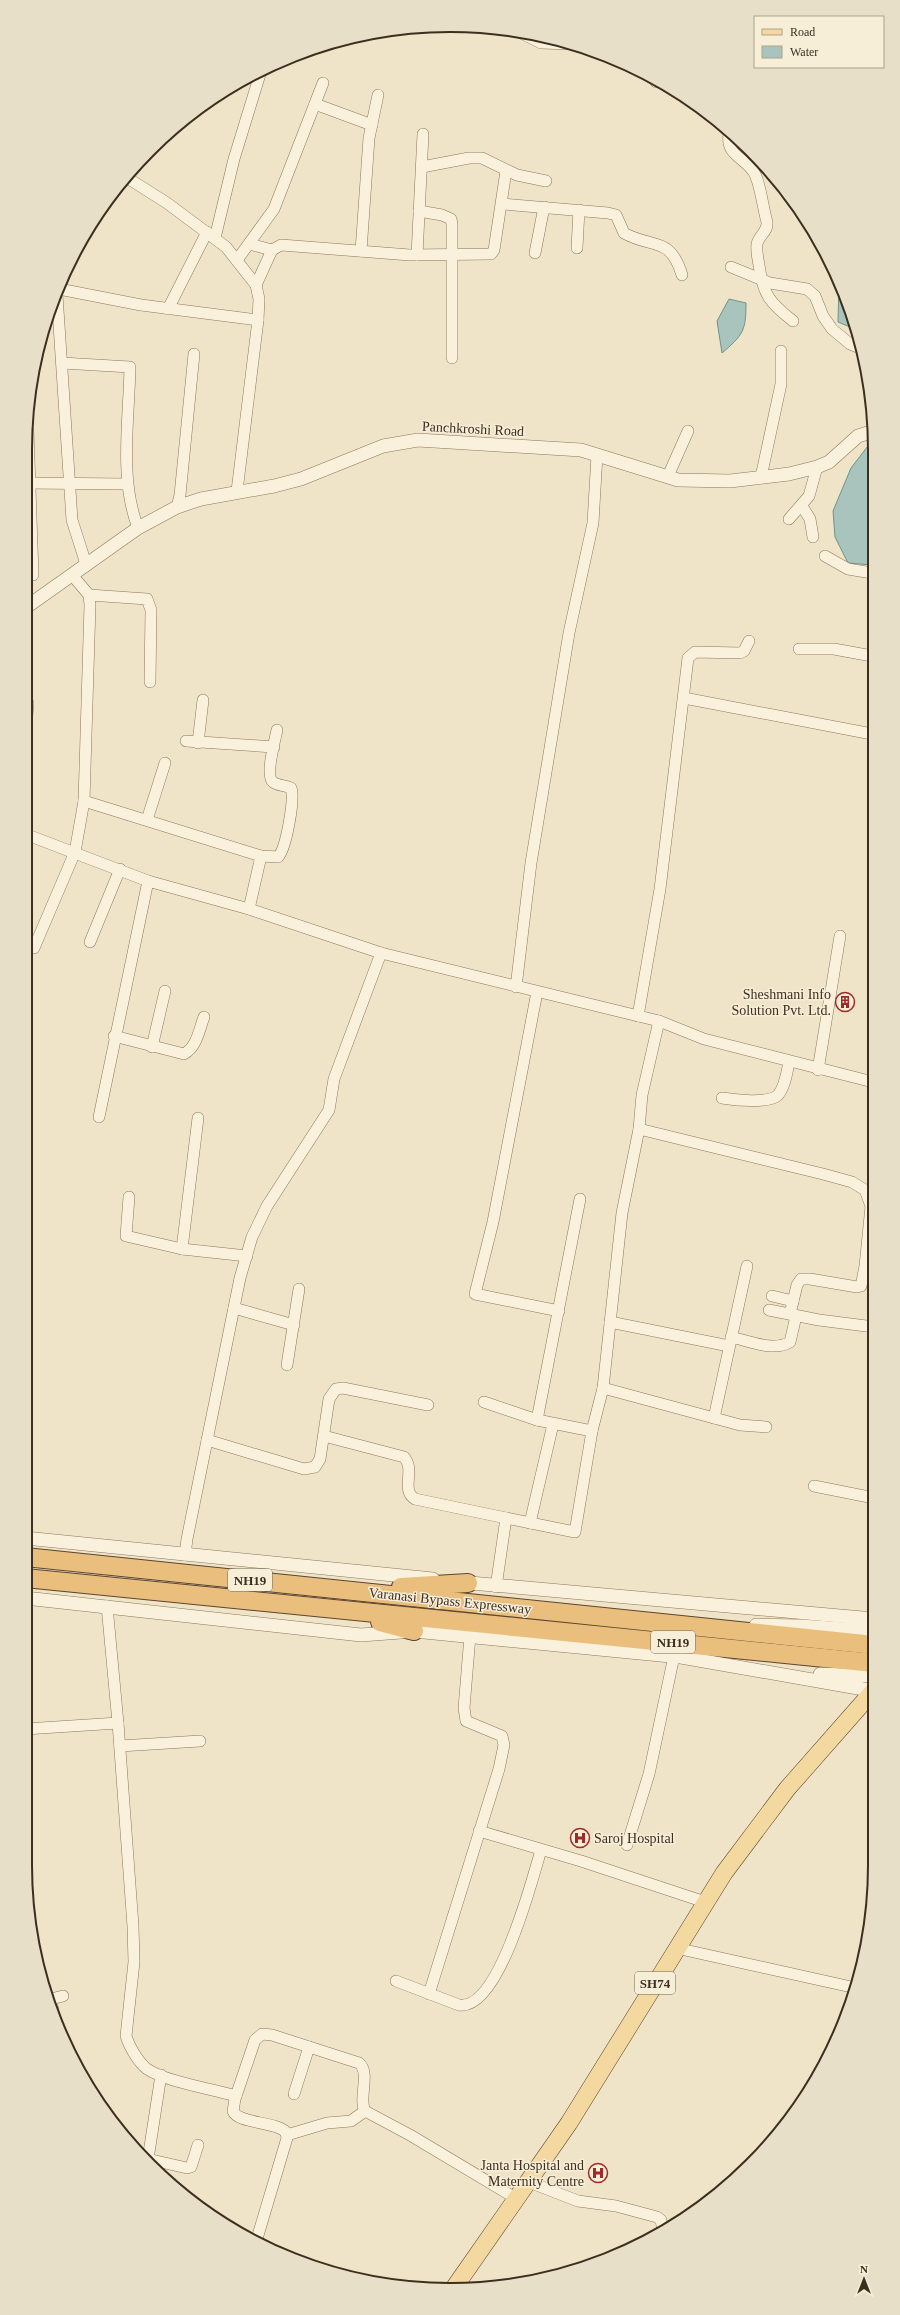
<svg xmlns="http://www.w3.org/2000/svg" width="900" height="2315" viewBox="0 0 900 2315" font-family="Georgia,serif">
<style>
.water{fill:#a9c4bc;stroke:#6f938a}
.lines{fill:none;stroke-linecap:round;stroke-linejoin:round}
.minor-casing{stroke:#8d765c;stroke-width:12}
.tertiary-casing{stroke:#8d765c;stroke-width:14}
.primary-casing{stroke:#5b4430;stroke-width:18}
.trunk-casing{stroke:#5b4430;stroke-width:20}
.minor{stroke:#faf1dc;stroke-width:11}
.tertiary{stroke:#faf1dc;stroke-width:13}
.primary{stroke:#f3d9a0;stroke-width:17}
.trunk{stroke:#eabe7c;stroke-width:18}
.labels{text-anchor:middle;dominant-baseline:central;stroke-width:3;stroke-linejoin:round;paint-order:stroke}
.shield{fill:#f7eed8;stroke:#756857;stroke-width:1}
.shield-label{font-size:13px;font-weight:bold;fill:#3d2e20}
.street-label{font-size:14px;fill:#3d2e20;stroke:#f7eed8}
.poi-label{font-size:14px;fill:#3d2e20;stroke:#f7eed8;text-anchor:end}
.rim{fill:none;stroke:#3d2e20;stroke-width:2}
</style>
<rect width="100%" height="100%" fill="#f0e4c8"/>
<g class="water">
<polygon points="839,284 857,330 838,322"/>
<path d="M729,299L746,303C746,331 743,335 722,353L717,321Z"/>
<polygon points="871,442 872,565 848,563 835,537 833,511 851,468"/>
</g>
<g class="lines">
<g class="minor-casing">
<g id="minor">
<polyline points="521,33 541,43 572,44"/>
<polyline points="656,79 656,82"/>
<polyline points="315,104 372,125"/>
<path d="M729,134C726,155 742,156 753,171C760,180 763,209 767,222C768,232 759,235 757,244C756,251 758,259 759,265C763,295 770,303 793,321"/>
<polyline points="422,167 469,158 482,158 517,175 546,181"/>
<polyline points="126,177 167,203 226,247 256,285 259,299 258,320 237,491"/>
<path d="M503,204L608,213L616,215L624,233C652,249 670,235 682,275"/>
<polyline points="419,211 442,215 451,219 452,224 452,358"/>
<polyline points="215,238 234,159 261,71"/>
<polyline points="249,244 272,250"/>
<polyline points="577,248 579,210"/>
<polyline points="361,251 369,138 378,95"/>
<polyline points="535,253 544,207"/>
<polyline points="417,255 423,134"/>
<polyline points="237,260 274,209 323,83"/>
<polyline points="731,267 770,283 807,289 815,296 823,316 832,329 850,344 862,349"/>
<polyline points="256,285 272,250 281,245 410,255 491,254 494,250 506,171"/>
<polyline points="59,289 141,305 258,320"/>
<polyline points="57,295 72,520 86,564"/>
<polyline points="168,309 207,232"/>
<path d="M62,363L130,367C129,420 119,478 138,528"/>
<polyline points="28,431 33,575"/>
<polyline points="668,476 688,431"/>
<polyline points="761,477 781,384 781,351"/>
<polyline points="26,483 127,484"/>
<polyline points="802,506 810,519 813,537"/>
<polyline points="177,507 180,495 194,354"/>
<polyline points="789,519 809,496 817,467"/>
<polyline points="825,556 848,569 872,573"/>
<polyline points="89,595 147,599 151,610 150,682"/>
<polyline points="799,649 834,649 872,656"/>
<polyline points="684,698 872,734"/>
<polyline points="186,741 274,747"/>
<polyline points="25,743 28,703"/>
<polyline points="198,743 203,700"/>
<path d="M84,801L261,856L278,857C286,849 295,799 291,788C285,785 278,786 273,782C265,776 275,740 277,730"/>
<polyline points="147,820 165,763"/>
<polyline points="25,834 148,881 99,1117"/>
<polyline points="261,856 249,909 381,953 659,1021 704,1039 873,1082"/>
<polyline points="148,881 249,909"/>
<polyline points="90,942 120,869"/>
<polyline points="34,948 75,852 84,801 90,605 89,595 72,575"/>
<polyline points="516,987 531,863 569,633 593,523 597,455"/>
<polyline points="537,992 493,1222 475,1294 559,1311"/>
<polyline points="638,1016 660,889 688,658 695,652 740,653 744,651 749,641"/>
<path d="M114,1036L184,1054C197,1047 199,1030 204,1017"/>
<polyline points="152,1047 165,991"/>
<polyline points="818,1070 840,936"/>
<path d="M722,1098C734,1100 769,1104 778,1095C785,1087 787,1072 789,1062"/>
<polyline points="639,1129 823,1174 852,1182 865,1190 871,1206 865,1266 861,1286 857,1287 810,1279 801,1279 797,1285 790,1314"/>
<polyline points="129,1197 126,1236 182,1249 247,1256"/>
<polyline points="182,1249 198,1118"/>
<polyline points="772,1296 793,1301"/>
<polyline points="234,1308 294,1325"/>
<polyline points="769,1310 819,1320 874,1327"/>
<polyline points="610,1322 729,1346"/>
<path d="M731,1337C749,1341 774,1352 790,1342L796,1316"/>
<polyline points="287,1365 299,1289"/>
<polyline points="603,1388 622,1213 639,1129 642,1095 659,1021"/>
<polyline points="484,1402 537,1420 592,1431 575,1532 506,1518 496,1587"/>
<polyline points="714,1418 747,1266"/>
<polyline points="537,1420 580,1199"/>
<polyline points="592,1431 603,1388 740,1425 766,1427"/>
<path d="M324,1436L404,1457C416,1470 400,1490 415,1499L506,1518"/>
<polyline points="207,1440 304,1469 315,1467 320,1459 329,1399 336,1389 343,1388 428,1405"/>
<polyline points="814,1486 874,1498"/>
<polyline points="530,1523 553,1424"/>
<polyline points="185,1555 187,1539 240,1278 252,1237 267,1206 329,1110 334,1079 381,953"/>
<path d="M107,1606L118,1723L133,1926L134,1962L126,2036C129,2046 138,2062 147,2069C167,2082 212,2089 236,2096"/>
<polyline points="25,1729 118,1723"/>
<polyline points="120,1746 200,1741"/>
<polyline points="479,1831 581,1861 705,1902"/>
<polyline points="627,1845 649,1774 674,1656"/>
<polyline points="676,1948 856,1988"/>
<path d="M396,1981L459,2005C499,2011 532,1880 541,1850"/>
<polyline points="429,1994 499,1769 504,1745 502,1736 466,1721 464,1708 470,1636"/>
<polyline points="47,2000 63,1996"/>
<polyline points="51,2000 54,2016"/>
<polyline points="294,2094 309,2047"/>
<polyline points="287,2135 327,2123 351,2121 365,2111"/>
<polyline points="143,2158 187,2168 191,2167 198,2145"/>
<polyline points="148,2159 161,2075"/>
<polyline points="529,2182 578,2201 616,2206 657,2217 661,2220 663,2231"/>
<path d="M256,2242L287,2138L286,2132C275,2121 238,2124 233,2111L235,2099L255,2040L262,2034L272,2035L359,2063C371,2073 358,2098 365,2111L410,2135L517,2199"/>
</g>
</g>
<g class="tertiary-casing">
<g id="tertiary">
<polyline points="25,608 138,528 177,507 201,499 274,486 301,479 383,446 418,440 581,450 678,480 730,481 789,474 817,467 829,462 858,436 871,432"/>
<polyline points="25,1538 433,1579"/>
<polyline points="459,1582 874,1619"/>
<polyline points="25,1598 361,1635 414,1631 681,1657 875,1691"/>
<polyline points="756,1625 801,1626 874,1631"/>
<polyline points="820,1674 875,1676"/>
</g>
</g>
<g class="primary-casing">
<polyline id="primary" points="454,2288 569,2123 724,1873 787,1789 875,1689"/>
</g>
<g class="trunk-casing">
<g id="trunk">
<polyline points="25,1557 874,1645"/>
<polyline points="25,1578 874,1663"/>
<polyline points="401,1587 468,1583"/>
<polyline points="380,1622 414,1631"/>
</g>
</g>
<use href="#minor" class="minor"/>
<use href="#tertiary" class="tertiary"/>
<use href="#primary" class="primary"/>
<use href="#trunk" class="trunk"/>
</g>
<defs>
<g id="building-ring" transform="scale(1)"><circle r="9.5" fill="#f7eed8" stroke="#9e2a2b" stroke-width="1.5"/><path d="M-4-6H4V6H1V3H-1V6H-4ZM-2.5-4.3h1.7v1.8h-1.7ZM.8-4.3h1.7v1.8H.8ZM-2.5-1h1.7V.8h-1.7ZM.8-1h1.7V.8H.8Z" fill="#9e2a2b"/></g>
<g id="hospital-ring" transform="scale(1)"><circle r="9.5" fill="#f7eed8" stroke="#9e2a2b" stroke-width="1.5"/><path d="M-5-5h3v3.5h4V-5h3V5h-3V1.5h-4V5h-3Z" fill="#9e2a2b"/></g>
</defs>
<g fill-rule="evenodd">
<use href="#building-ring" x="845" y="1002"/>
<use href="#hospital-ring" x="580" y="1838"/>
<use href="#hospital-ring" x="598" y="2173"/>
</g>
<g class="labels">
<g class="shield">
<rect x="228" y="1569" width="44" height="22" rx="3"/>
<rect x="651" y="1631" width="44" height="22" rx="3"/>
<rect x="635" y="1972" width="40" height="22" rx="3"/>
</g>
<g class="shield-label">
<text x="250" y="1580">NH19</text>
<text x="673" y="1642">NH19</text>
<text x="655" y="1983">SH74</text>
</g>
<g class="street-label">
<text transform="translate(473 429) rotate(3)">Panchkroshi Road</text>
<text transform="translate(450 1601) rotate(6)">Varanasi Bypass Expressway</text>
</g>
<g class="poi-label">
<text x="831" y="994">Sheshmani Info<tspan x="831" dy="16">Solution Pvt. Ltd.</tspan></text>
<text x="594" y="1838" text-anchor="start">Saroj Hospital</text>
<text x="584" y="2165">Janta Hospital and<tspan x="584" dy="16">Maternity Centre</tspan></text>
</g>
</g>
<path d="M0 0H900V2315H0ZM450 32H450A418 418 0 0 1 868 450V1865A418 418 0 0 1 450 2283H450A418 418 0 0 1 32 1865V450A418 418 0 0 1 450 32Z" fill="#e8dfc9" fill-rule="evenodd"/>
<path class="rim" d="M450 32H450A418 418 0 0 1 868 450V1865A418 418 0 0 1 450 2283H450A418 418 0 0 1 32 1865V450A418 418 0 0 1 450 32Z"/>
<rect x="754" y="16" width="130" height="52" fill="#f7eed8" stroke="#ada18e"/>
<rect x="762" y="29" width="20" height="6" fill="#f3d9a0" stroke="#ada18e"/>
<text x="790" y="36" font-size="12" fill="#3d2e20">Road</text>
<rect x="762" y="46" width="20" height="12" fill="#a9c4bc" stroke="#ada18e"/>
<text x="790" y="56" font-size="12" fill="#3d2e20">Water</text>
<g transform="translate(864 2279)" stroke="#f7eed8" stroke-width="3" paint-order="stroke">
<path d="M0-3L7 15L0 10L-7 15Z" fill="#3d2e20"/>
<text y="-6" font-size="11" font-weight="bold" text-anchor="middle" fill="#3d2e20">N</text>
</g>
</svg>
